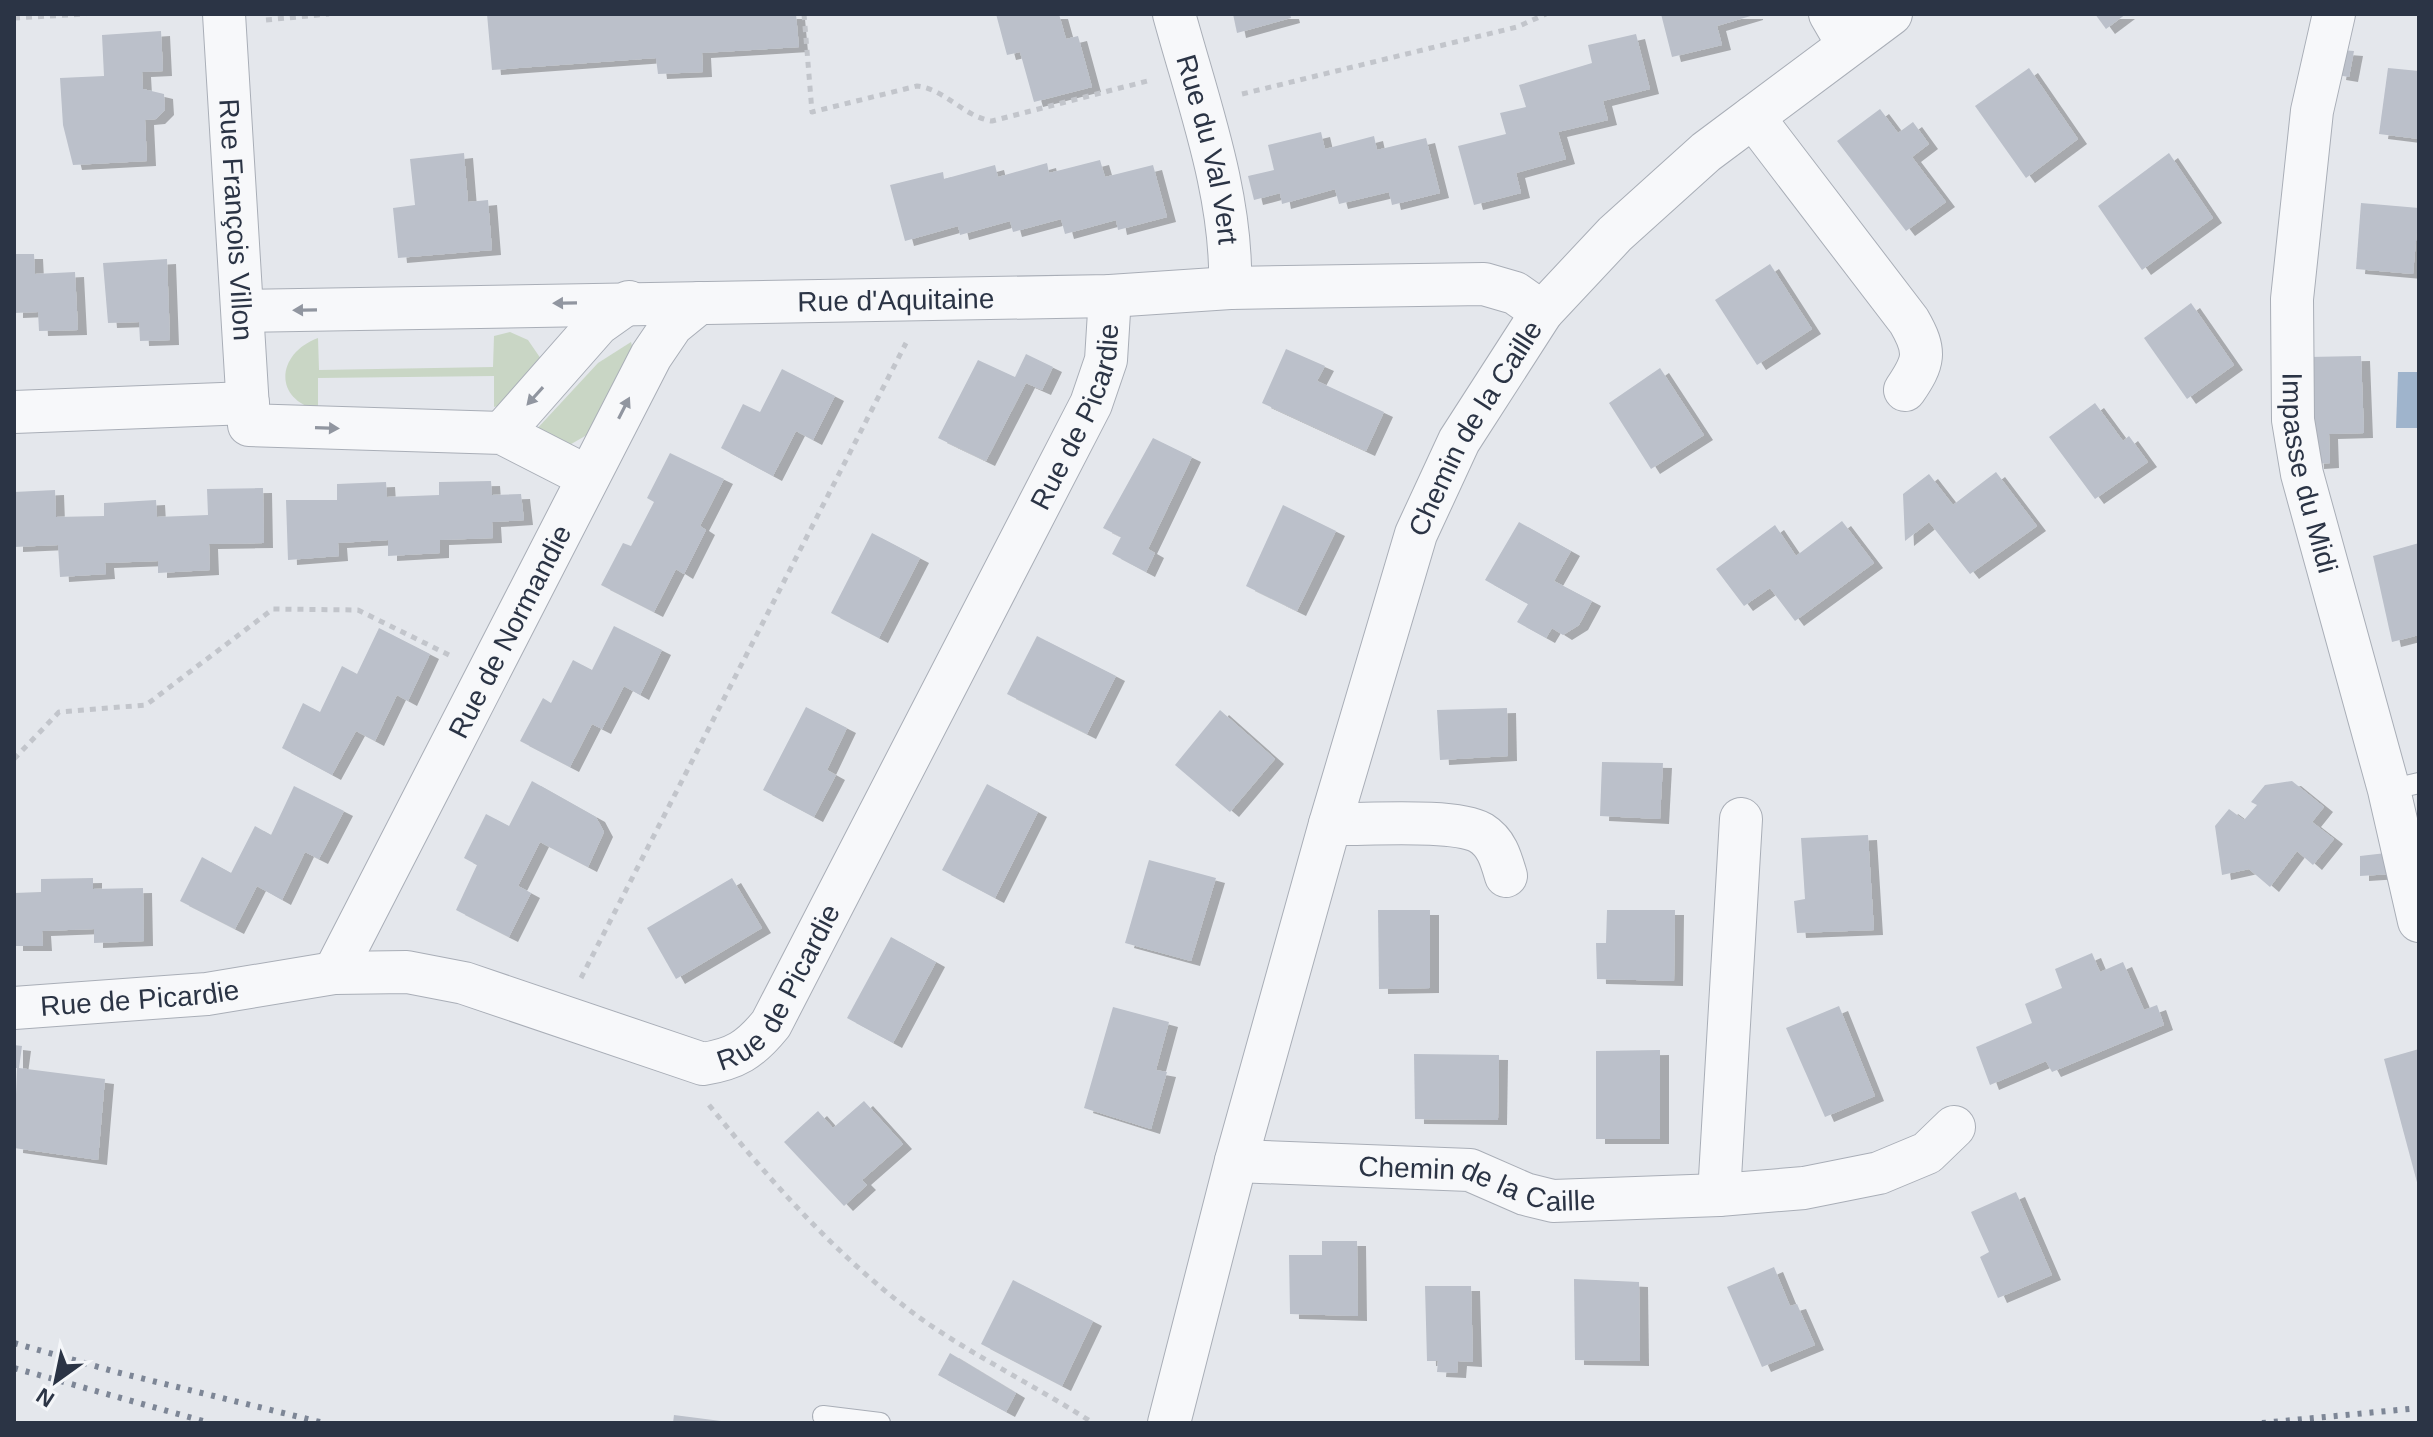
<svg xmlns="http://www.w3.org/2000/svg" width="2433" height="1437" viewBox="0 0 2433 1437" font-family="Helvetica,sans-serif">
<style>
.green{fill:#c9d6c5}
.water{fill:#9fb4cc}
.building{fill:#bbc0ca;filter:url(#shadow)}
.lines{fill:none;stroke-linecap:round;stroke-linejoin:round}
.service-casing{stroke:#a9aeb7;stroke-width:22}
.minor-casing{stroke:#a9aeb7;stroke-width:44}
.path{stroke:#c2c5cb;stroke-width:5;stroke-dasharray:6 6;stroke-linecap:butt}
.service{stroke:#f7f8fa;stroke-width:20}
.minor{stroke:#f7f8fa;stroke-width:42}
.rail{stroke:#7d8696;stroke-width:6;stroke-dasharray:4 8;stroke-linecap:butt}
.oneway{fill:#9196a0}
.labels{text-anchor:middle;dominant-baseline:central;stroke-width:6;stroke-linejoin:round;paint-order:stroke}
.street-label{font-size:28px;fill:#2b3445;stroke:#f4f6f9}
</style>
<defs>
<filter id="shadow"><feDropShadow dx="9" dy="5" stdDeviation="0" flood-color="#0004"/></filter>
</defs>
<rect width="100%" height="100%" fill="#e4e7ec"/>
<g class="green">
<path d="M510,332L528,340L541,359L505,404L494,407V376L318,378V410C272,399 277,353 318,338L319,370L493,367L494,336Z"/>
<polygon points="631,342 634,354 592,432 566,447 534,432 598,363"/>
</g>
<polygon class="water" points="2398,372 2419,372 2419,428 2396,428"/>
<g class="building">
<polygon points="487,14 796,14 799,47 702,53 703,72 658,74 656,58 492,70"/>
<polygon points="996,14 1059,14 1066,39 1078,36 1092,87 1034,102 1020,52 1007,55"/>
<polygon points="1233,14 1290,14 1291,18 1237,33"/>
<polygon points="1661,14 1754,14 1754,15 1717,26 1722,45 1672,57"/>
<polygon points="2095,14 2126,14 2106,29"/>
<polygon points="161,31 163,71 142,72 143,89 164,94 165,110 156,119 145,120 147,161 73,165 63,125 60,78 104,76 102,35"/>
<polygon points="1636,34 1650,89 1603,101 1608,120 1558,132 1566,159 1516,173 1521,193 1474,205 1458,146 1506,134 1500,113 1526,107 1519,85 1592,63 1588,45"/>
<polygon points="2341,50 2354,51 2349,77 2337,75"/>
<polygon points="2029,68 2078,139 2026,178 1975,106"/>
<polygon points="2388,68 2419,71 2419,139 2379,134"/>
<polygon points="1880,109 1898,133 1913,122 1929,144 1912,157 1946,202 1906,231 1837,141"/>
<polygon points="1321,132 1325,149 1374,136 1377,150 1426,138 1440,193 1392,205 1389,192 1339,204 1335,189 1282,204 1280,193 1254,200 1248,176 1274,170 1268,145"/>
<polygon points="464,153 468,202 488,200 492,250 398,258 393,208 415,205 410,159"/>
<polygon points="2169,153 2213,218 2142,270 2098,206"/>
<polygon points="1100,160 1105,177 1153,165 1167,217 1118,230 1116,220 1065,234 1061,219 1013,232 1010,221 960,235 958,226 905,241 890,185 943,172 944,179 995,165 998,177 1047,163 1049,173"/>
<polygon points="2361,203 2419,208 2413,274 2356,269"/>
<polygon points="14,254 34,254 35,274 75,272 78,330 39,331 38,312 14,313"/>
<polygon points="167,259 170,340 140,341 139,322 108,323 103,263"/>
<polygon points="1770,264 1812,329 1757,365 1715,300"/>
<polygon points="2191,303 2234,365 2187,399 2144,338"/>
<polygon points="1286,349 1325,366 1317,381 1384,412 1366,451 1262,403"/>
<polygon points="1026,354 1053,367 1042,390 1026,383 986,461 938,438 978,360 1015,377"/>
<polygon points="2361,356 2364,433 2329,434 2330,463 2315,464 2308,357"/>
<polygon points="1660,368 1704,435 1651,469 1609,403"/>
<polygon points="782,369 835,396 813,440 796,431 773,476 721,448 743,404 760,412"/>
<polygon points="2095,403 2123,441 2129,436 2148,462 2095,499 2049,437"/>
<polygon points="1153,438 1192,457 1148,549 1155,553 1146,572 1112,554 1121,537 1103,528"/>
<polygon points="670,453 724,479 700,526 706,530 684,574 676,569 654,612 601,585 623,543 631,546 654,502 647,498"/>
<polygon points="1996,472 2037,526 1970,574 1929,522 1905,541 1903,494 1929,474 1953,505"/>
<polygon points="491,481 492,495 521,494 524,520 492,522 493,538 440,540 440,553 388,556 388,540 338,543 339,556 288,560 286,500 337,500 337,484 386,482 387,497 439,495 439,482"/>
<polygon points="263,488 264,543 209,544 210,570 158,573 158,561 105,563 106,574 60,577 58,545 14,547 14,492 55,490 56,517 104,516 104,503 156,500 157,517 208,515 207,489"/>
<polygon points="1283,505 1336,531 1297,611 1246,586"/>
<polygon points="1842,521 1874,563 1795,621 1770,588 1744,606 1716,569 1775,525 1796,556"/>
<polygon points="1519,522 1571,551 1554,581 1592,601 1579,625 1563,635 1552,628 1546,638 1517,622 1528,604 1485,580"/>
<polygon points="872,533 920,558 879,638 831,613"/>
<polygon points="2419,543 2419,635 2392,642 2373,556"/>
<polygon points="614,626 662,650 640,695 624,686 602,729 592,724 570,767 520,741 543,698 551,703 573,660 592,670"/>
<polygon points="379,628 430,654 408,701 397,695 375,741 356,731 332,775 282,748 303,703 320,712 342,666 357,674"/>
<polygon points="1037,636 1116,676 1087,734 1007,694"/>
<polygon points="806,707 847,728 827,770 836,775 814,817 763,790"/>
<polygon points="1507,708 1508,756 1440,760 1437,710"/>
<polygon points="1220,710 1275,759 1230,812 1175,765"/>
<polygon points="1602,762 1663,763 1660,819 1600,816"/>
<polygon points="532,781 596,817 604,832 588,867 540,842 518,886 531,893 509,937 456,910 477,865 464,858 486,814 509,826"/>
<polygon points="2292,781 2324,807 2312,822 2334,839 2313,865 2297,851 2270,887 2249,869 2222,875 2215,826 2229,809 2244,820 2257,805 2251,802 2265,785"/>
<polygon points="987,784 1038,812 995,898 942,870"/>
<polygon points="294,786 344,811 319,859 305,852 282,900 257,886 235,929 180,901 202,857 231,873 255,826 271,835"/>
<polygon points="1868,835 1874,930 1797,933 1794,901 1805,899 1801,838"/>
<polygon points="2386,853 2391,874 2360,876 2360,856"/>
<polygon points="1149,860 1216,878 1191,961 1125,943"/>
<polygon points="93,878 93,889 143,888 144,941 94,943 94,929 42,931 43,946 14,946 14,893 41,892 41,879"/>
<polygon points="732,878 762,928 676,979 647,928"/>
<polygon points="1378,910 1430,910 1430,988 1379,989"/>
<polygon points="1607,910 1675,910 1674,981 1597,979 1596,943 1606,943"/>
<polygon points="891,937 936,962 893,1043 847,1018"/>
<polygon points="2092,953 2100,972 2123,962 2144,1010 2157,1005 2164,1025 2052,1072 2046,1061 1990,1085 1976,1047 2032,1023 2025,1004 2062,988 2055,969"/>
<polygon points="1839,1006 1875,1096 1825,1117 1786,1028"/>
<polygon points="1113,1007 1169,1022 1156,1070 1167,1072 1151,1129 1084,1108"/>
<polygon points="14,1045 22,1046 19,1068 105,1079 98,1160 14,1148 17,1068 14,1068"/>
<polygon points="2419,1049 2419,1185 2418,1186 2384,1059"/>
<polygon points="1660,1050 1660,1139 1596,1139 1596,1051"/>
<polygon points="1414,1054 1499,1055 1498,1120 1415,1119"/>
<polygon points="864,1101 903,1144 862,1180 867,1185 844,1206 784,1142 818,1111 833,1128"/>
<polygon points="2016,1192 2052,1275 1998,1298 1980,1257 1989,1252 1971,1212"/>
<polygon points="1322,1241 1357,1241 1358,1316 1290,1314 1289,1255 1322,1255"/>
<polygon points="1774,1267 1790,1306 1797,1304 1815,1345 1762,1367 1727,1287"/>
<polygon points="1574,1279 1639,1282 1640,1361 1575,1360"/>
<polygon points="1013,1280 1093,1321 1062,1386 981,1344"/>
<polygon points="1425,1286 1471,1286 1473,1362 1458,1361 1457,1373 1437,1372 1438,1361 1427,1361"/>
<polygon points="950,1353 1016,1393 1006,1412 938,1375"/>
<polygon points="674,1415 721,1421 720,1423 673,1423"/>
</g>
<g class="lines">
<g class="service-casing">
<g id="service">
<polyline points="2389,790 2419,783"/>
<polyline points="823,1416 880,1423"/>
</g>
</g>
<g class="minor-casing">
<g id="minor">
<path id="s1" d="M224,14L249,425L502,433L588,477"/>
<path id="s2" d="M1174,14C1198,102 1233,196 1230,288"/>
<polyline points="1830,14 1848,45"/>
<path id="s3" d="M2334,14L2312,111L2292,299L2293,420L2302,474L2389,790L2419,921"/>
<path d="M1753,117L1909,321C1927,352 1924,362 1905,390"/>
<path id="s4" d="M244,311L1110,296L1230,288L1484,284L1515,293L1542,312"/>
<polyline points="14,412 248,403"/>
<polyline points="502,433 598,324 629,302"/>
<path d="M1330,824C1365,825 1454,818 1481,833C1497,843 1501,859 1506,876"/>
<path id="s5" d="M334,973L651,356L672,325L699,303"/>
<path id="s6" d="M14,1008L207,994L334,973L407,972L464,983L703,1064C735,1059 750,1050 771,1024L1091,404L1106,360L1110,296"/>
<path id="s7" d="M1236,1161L1470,1170L1525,1194L1553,1201L1719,1195L1804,1188L1879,1173L1927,1153L1954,1127"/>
<polyline points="1719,1195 1741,819"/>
<path id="s8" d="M1169,1423L1236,1161L1330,824L1416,534L1459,441L1542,312L1615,234L1706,152L1891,14"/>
</g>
</g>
<g class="path">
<path d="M804,14L812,112L917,86C945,89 964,117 992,121L1151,80"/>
<polyline points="14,18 86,14"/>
<polyline points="266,20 329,14"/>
<polyline points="1242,94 1517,27 1546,14"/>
<polyline points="14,759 59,712 146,705 273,609 358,610 449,655"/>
<polyline points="581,978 906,343"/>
<path d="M709,1105C773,1184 838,1258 920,1318C975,1357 1036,1386 1093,1423"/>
</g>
<use href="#service" class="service"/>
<use href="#minor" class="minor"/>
<g class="rail">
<polyline points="14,1343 116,1372 324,1423"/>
<polyline points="14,1368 210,1423"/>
<polyline points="2262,1423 2419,1408"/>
</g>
</g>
<defs><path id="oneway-solid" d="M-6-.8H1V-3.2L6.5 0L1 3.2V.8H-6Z" transform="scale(2)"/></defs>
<g class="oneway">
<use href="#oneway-solid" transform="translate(565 303) rotate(179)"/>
<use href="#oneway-solid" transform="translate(305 310) rotate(179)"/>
<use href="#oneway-solid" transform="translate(535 396) rotate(132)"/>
<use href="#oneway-solid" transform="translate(624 408) rotate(-63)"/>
<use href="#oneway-solid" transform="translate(327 428) rotate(2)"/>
</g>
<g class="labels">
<g class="street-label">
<text stroke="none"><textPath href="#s2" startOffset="140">Rue du Val Vert</textPath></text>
<text stroke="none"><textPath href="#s1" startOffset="206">Rue François Villon</textPath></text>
<text stroke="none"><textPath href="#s4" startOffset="652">Rue d'Aquitaine</textPath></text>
<text stroke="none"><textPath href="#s6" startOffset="1468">Rue de Picardie</textPath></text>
<text stroke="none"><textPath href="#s8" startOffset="1044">Chemin de la Caille</textPath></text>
<text stroke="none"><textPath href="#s3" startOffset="464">Impasse du Midi</textPath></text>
<text stroke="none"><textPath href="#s5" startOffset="384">Rue de Normandie</textPath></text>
<text stroke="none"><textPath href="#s6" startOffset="820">Rue de Picardie</textPath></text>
<text stroke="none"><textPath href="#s6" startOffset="126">Rue de Picardie</textPath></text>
<text stroke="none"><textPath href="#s7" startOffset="244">Chemin de la Caille</textPath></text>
</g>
</g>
<rect width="2433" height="1437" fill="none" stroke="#2b3445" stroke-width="32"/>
<g transform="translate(56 1381) rotate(213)" stroke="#f4f6f9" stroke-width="6" paint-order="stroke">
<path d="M0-6L14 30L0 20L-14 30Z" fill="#2b3445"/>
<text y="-12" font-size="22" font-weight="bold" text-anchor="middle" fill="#2b3445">N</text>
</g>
</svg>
